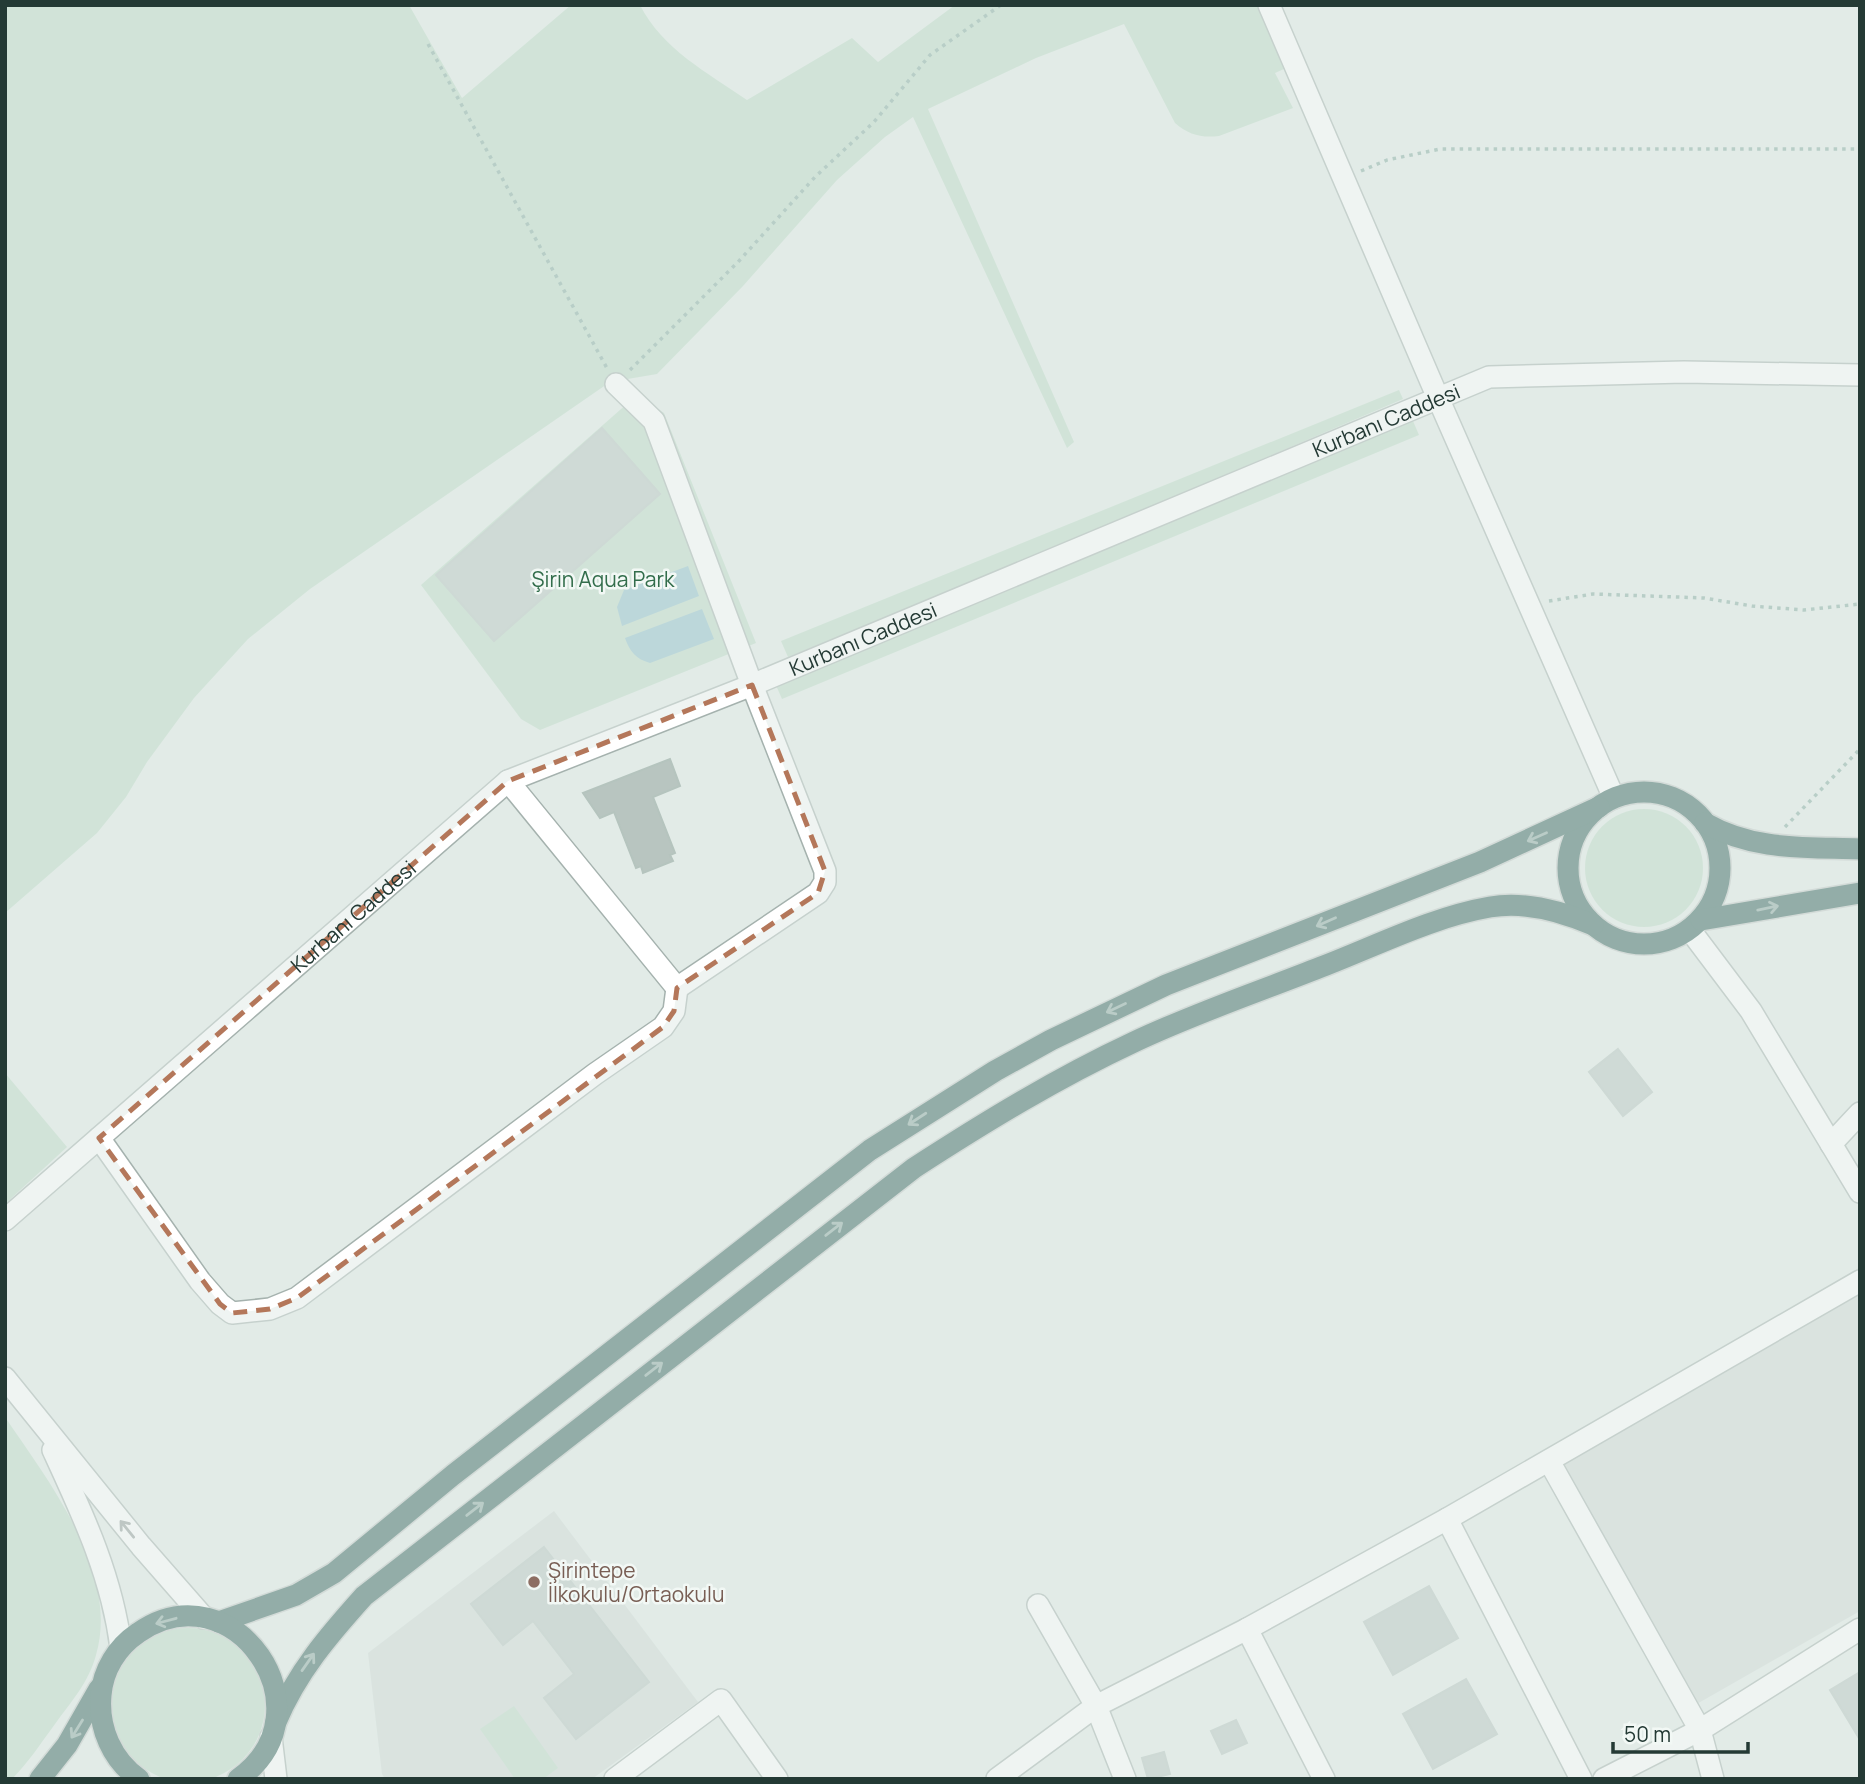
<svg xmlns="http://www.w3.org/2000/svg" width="1865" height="1784" viewBox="0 0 1865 1784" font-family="Manrope,sans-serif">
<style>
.built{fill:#d0dad6}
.green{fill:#bddac6}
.water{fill:#8fbfca}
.building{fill:#b8c5c0;stroke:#b5c4be;stroke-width:2}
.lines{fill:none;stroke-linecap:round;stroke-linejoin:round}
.minor-casing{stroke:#a5b2ae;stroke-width:24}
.highway-casing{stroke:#c2c8c6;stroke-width:24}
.path{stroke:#86aba1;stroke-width:3.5;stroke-dasharray:3.5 5;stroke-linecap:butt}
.minor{stroke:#fff;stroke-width:21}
.highway{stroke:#33635b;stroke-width:21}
.oneway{stroke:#89a6a0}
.oneway2{stroke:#929c9a}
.marked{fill:none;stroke:#b4775a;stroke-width:5;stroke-dasharray:14 9;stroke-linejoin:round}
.education-dot{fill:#8d6e63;stroke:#f2f8f5;stroke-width:2.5}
.labels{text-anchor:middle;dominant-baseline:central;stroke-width:5;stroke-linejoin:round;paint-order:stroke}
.street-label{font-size:21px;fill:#243a35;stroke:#f2f8f5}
.park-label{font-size:21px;fill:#326d4b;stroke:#f2f8f5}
.education-label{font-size:21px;fill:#785e54;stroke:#f2f8f5;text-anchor:start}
</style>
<rect width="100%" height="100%" fill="#e2ebe7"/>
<g class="built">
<polygon points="1860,1267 1860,1611 1688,1709 1557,1468"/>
<polygon points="554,1511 698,1702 592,1779 385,1779 382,1774 368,1653"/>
</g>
<g class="green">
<path d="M5,5H409L462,98L571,5H640C662,49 708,73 747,100L852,38L878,62L955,5H1267L1295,64L1275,73L1293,108L1219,136C1201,138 1189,135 1175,123L1124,24L1036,58L928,109L1074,442L1067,448L913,117L885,137L837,180L743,286L657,374L610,382L310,589L248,639L194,698L147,762L126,797L97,833L5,913Z"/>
<polygon points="1399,390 1403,399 1010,567 788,657 781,641"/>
<polygon points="637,395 664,413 756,643 540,730 521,719 421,585"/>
<polygon points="1413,421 1419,435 782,699 775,683"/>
<circle cx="1644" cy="868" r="59"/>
<polygon points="5,1073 67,1147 5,1204"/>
<path d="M5,1417C49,1482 120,1572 96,1655C89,1682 71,1702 55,1724C41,1743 28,1763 12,1779H5Z"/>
<circle cx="188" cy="1705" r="77"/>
<polygon points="514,1706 558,1768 543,1779 515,1779 480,1729"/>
</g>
<g class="water">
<polygon points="688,566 699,596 622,626 617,607 624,590"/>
<path d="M702,609L714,639L650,663C636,659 630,652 625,638Z"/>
</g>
<g class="building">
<polygon points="602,428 660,494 494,641 436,575"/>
<polygon points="670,759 680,786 653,797 675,853 670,855 673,861 643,873 641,866 636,868 614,812 600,818 583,793"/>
<polygon points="1618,1049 1652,1092 1623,1116 1589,1072"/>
<polygon points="544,1547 649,1682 576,1739 544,1698 574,1674 533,1621 503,1645 471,1604"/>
<polygon points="1429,1586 1458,1638 1393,1675 1364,1622"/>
<polygon points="1860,1672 1860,1740 1830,1690"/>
<polygon points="1466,1679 1497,1734 1433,1769 1403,1714"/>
<polygon points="1236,1720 1247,1743 1222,1754 1211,1731"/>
<polygon points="1164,1752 1170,1774 1148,1779 1142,1758"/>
</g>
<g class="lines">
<g class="minor-casing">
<g id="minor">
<polyline points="1269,5 1438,398 1614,798"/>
<polyline points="508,781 677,988 818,893 825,882 825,871 752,685 654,421 616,384"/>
<polyline points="1690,930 1751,1011 1860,1192"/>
<polyline points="99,1138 200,1281 220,1304 232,1313 270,1309 297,1298 595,1074 663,1027 674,1011 677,988"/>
<polyline points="1831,1144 1860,1113"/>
<path id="s1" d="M5,1220L508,781L752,685L1489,377L1684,372L1860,375"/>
<polyline points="5,1378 141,1546 204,1618"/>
<path d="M53,1450C83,1515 112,1576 121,1648"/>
<polyline points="1549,1461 1700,1730 1713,1779"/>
<polyline points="1447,1519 1581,1779"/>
<polyline points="1247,1629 1447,1519 1860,1281"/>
<polyline points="271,1737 276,1779"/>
<polyline points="615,1779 721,1700 777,1779"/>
<polyline points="997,1779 1096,1706 1038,1605"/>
<polyline points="1125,1779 1096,1706 1247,1629 1324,1779"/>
<polyline points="1604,1779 1700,1730 1860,1629"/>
</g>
</g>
<g class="highway-casing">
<g id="highway">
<circle cx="1644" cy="868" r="76"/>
<path d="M1705,823C1754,851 1805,847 1860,849"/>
<polyline points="1701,920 1860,893"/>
<polyline points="219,1622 296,1595 334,1573 453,1475 870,1150 995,1071 1051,1040 1166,985 1480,862 1599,807"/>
<path d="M276,1722C297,1672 329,1635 364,1596L914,1168C985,1122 1057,1078 1134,1042C1195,1013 1258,992 1321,967C1376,946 1432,917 1490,907C1526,901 1561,911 1593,925"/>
<polyline points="40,1779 67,1745 99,1689"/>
<path d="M139,1779C112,1760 98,1728 101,1695C103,1670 117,1647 138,1633C233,1566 334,1712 238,1779"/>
</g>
</g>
<g class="path">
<polyline points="428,44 608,370"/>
<polyline points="1361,171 1387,160 1440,149 1860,149"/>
<polyline points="630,370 738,262 815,177 874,122 930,55 1001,5"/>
<polyline points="1549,601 1593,594 1704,598 1752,606 1804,610 1860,604"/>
<polyline points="1785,827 1860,749"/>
</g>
<use href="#minor" class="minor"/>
<use href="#highway" class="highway"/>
</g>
<defs><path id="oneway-shaft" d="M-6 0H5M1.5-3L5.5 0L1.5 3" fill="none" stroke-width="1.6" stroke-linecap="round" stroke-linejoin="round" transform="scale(1.75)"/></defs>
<g class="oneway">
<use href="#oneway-shaft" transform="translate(1537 837) rotate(156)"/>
<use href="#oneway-shaft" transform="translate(1768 908) rotate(-12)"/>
<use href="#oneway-shaft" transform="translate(1326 922) rotate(156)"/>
<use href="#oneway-shaft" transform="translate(1116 1008) rotate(155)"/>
<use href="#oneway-shaft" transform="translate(917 1119) rotate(147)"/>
<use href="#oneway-shaft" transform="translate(834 1229) rotate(-38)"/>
<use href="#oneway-shaft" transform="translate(654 1369) rotate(-38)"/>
<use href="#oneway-shaft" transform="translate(475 1509) rotate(-38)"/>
<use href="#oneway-shaft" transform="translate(166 1621) rotate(165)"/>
<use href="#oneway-shaft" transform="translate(308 1662) rotate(-55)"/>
<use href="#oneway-shaft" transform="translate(77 1729) rotate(122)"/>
</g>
<use class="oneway2" href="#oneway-shaft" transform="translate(127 1529) rotate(-129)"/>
<path d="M0 0H1865V1784H0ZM752,685L825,871L818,893L677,988L674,1011L663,1027L297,1298L270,1309L232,1313L220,1304L99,1138L508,781Z" fill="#e2ebe7" fill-opacity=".55" fill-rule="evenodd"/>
<path class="marked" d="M752,685L825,871L818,893L677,988L674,1011L663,1027L297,1298L270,1309L232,1313L220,1304L99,1138L508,781Z"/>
<circle class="education-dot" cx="534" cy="1582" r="7"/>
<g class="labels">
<g class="street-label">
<text stroke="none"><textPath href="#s1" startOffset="1617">Kurbanı Caddesi</textPath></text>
<text stroke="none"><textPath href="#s1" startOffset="1050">Kurbanı Caddesi</textPath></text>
<text stroke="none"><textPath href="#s1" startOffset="462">Kurbanı Caddesi</textPath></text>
</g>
<g class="park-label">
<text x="603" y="579">Şirin Aqua Park</text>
</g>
<g class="education-label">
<text x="548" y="1570">Şirintepe<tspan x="548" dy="24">İlkokulu/Ortaokulu</tspan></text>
</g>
</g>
<rect width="1865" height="1784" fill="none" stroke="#243a35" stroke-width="14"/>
<path d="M1613 1742v10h135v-10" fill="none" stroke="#243a35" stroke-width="3.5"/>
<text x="1624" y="1742" font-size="21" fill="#243a35" stroke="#f2f8f5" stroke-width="5" paint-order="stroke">50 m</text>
</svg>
